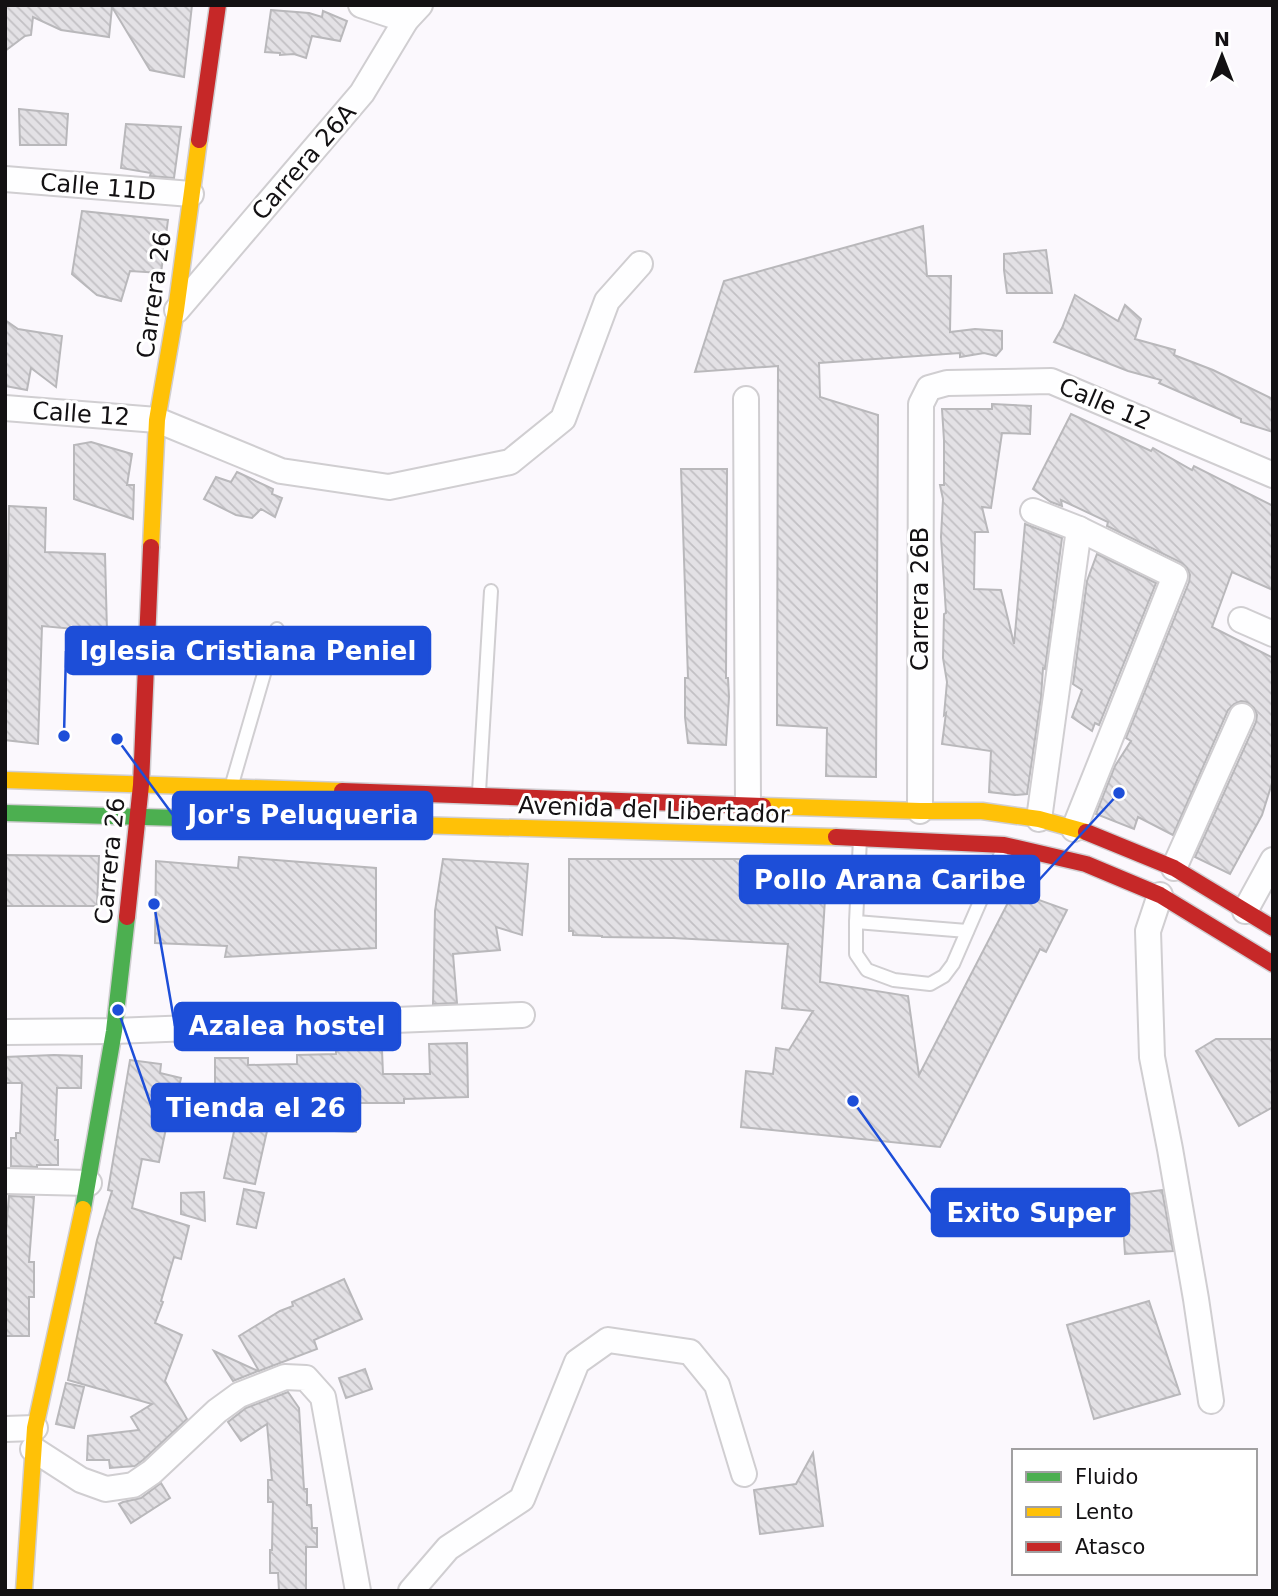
<svg xmlns="http://www.w3.org/2000/svg" width="1278" height="1596" viewBox="0 0 1278 1596" font-family="'DejaVu Sans',sans-serif">
<style>
.building{fill:url(#building-back-hatch);stroke:#b9b8bb;stroke-width:2}
.lines{fill:none;stroke-linecap:round;stroke-linejoin:round}
.lane-casing{stroke:#d0ced1;stroke-width:16}
.street-casing{stroke:#d0ced1;stroke-width:28}
.fast-casing{stroke:#d0ced1;stroke-width:19}
.slow-casing{stroke:#d0ced1;stroke-width:19}
.jam-casing{stroke:#d0ced1;stroke-width:19}
.lane{stroke:#fefeff;stroke-width:12}
.street{stroke:#fefeff;stroke-width:24}
.fast{stroke:#4caf50;stroke-width:16}
.slow{stroke:#ffc107;stroke-width:16}
.jam{stroke:#c62828;stroke-width:16}
.labels{text-anchor:middle;dominant-baseline:central;stroke-width:6;stroke-linejoin:round;paint-order:stroke}
.street-label{font-size:24px;fill:#131113;stroke:#fff}
.leader{fill:none;stroke:#1d4ed8;stroke-width:2.5}
.callout-dot{fill:#1d4ed8;stroke:#fff;stroke-width:2.5}
.callout{fill:#1d4ed8;stroke:#1d4ed8;stroke-width:2.5}
.callout-label{font-size:26px;text-anchor:middle;font-weight:bold;fill:#fff}
</style>
<defs>
<pattern id="building-back-hatch" width="6" height="6" patternUnits="userSpaceOnUse" patternTransform="scale(1.75)"><rect width="6" height="6" fill="#e3e1e5"/><path d="M-1 5l2 2M0 0l6 6M5-1l2 2" fill="none" stroke="#c2c0c4"/></pattern>
</defs>
<rect width="100%" height="100%" fill="#fbf8fd"/>
<g class="building">
<polygon points="5,5 192,5 184,77 150,70 112,7 109,37 61,30 33,17 31,35 25,36 5,51"/>
<polygon points="271,10 309,13 322,17 323,11 347,21 340,41 312,36 306,58 294,54 280,55 280,53 265,52"/>
<polygon points="19,109 68,114 66,145 20,145"/>
<polygon points="126,124 181,127 174,178 150,176 151,173 121,168"/>
<polygon points="82,211 168,220 161,273 130,271 121,301 97,295 72,274"/>
<polygon points="923,226 927,276 951,276 950,332 975,329 1002,331 1002,349 996,356 984,353 960,357 960,353 819,363 820,397 878,415 876,777 826,776 827,728 777,725 778,366 695,372 724,281"/>
<polygon points="1046,250 1052,293 1007,293 1004,270 1004,254"/>
<polygon points="1075,295 1118,321 1125,305 1141,319 1135,339 1175,350 1174,355 1213,370 1273,399 1273,432 1241,422 1241,419 1159,383 1161,380 1128,371 1054,342 1062,328"/>
<polygon points="5,320 18,329 62,336 56,387 31,368 27,390 5,386"/>
<polygon points="992,404 1031,406 1030,434 1002,433 991,508 982,507 988,532 975,532 974,589 1001,590 1014,644 1025,524 1062,538 1045,669 1043,668 1041,698 1027,794 1015,795 989,792 991,751 942,744 946,713 944,715 947,682 943,658 944,614 946,613 941,537 943,499 940,485 944,485 944,440 942,409 992,409"/>
<polygon points="1071,414 1151,451 1153,448 1192,470 1194,466 1273,506 1273,590 1232,572 1212,627 1273,658 1273,780 1262,815 1230,874 1195,857 1256,722 1257,715 1254,708 1247,702 1241,701 1234,704 1228,710 1173,835 1138,817 1134,829 1096,814 1115,766 1131,741 1126,738 1189,582 1190,575 1187,568 1182,563 1107,526 1108,522 1061,500 1062,506 1051,502 1033,489"/>
<polygon points="91,442 132,454 127,485 134,485 133,519 74,499 74,445"/>
<polygon points="681,469 727,469 726,678 728,678 729,697 726,745 688,743 685,717 685,678 688,678"/>
<polygon points="237,472 273,489 272,494 282,498 275,517 261,509 252,518 236,515 204,499 216,477 231,482"/>
<polygon points="9,506 46,508 45,552 105,554 107,632 42,626 38,744 5,740"/>
<polygon points="1097,554 1156,583 1099,725 1095,723 1092,731 1072,717 1082,690 1073,684 1087,581"/>
<polygon points="5,855 99,856 97,906 5,906"/>
<polygon points="239,857 376,868 376,948 225,957 227,946 155,943 156,861 238,868"/>
<polygon points="443,859 528,864 522,935 496,927 500,950 453,954 457,1003 433,1004 435,911"/>
<polygon points="569,859 763,859 761,874 826,882 820,982 908,996 919,1075 1014,891 1067,910 1046,952 1040,949 940,1147 741,1127 746,1071 773,1074 776,1048 789,1050 813,1011 782,1008 788,944 673,938 602,937 602,936 573,935 573,931 569,931"/>
<polygon points="1216,1039 1273,1039 1273,1107 1239,1126 1196,1051"/>
<polygon points="467,1043 468,1097 404,1099 404,1103 357,1103 356,1132 335,1131 337,1095 294,1095 294,1109 272,1109 255,1184 224,1178 238,1113 215,1113 215,1058 248,1058 248,1065 297,1064 297,1055 336,1054 336,1050 382,1050 383,1074 430,1074 429,1044"/>
<polygon points="54,1055 82,1056 81,1088 57,1088 55,1140 58,1140 58,1165 37,1165 37,1167 11,1166 11,1138 16,1138 16,1133 20,1133 22,1083 5,1083 5,1057"/>
<polygon points="130,1060 161,1064 160,1073 181,1078 174,1109 170,1109 159,1162 142,1159 132,1208 189,1226 181,1259 174,1257 161,1301 163,1302 155,1323 182,1335 165,1381 187,1419 143,1460 135,1466 110,1468 109,1460 87,1460 88,1436 139,1430 131,1417 152,1404 68,1380 97,1240 112,1191 108,1190"/>
<polygon points="244,1189 264,1193 256,1228 237,1224"/>
<polygon points="1162,1190 1173,1251 1125,1254 1121,1195"/>
<polygon points="204,1192 205,1221 181,1214 181,1193"/>
<polygon points="9,1196 34,1197 29,1262 34,1262 34,1297 29,1297 29,1336 5,1336 5,1242"/>
<polygon points="344,1279 362,1319 314,1340 317,1349 259,1371 239,1336 280,1311 293,1306 292,1302"/>
<polygon points="1149,1301 1180,1394 1094,1419 1067,1325"/>
<polygon points="214,1351 258,1371 233,1381"/>
<polygon points="365,1369 372,1389 346,1398 339,1378"/>
<polygon points="66,1383 84,1387 74,1428 56,1424"/>
<polygon points="288,1392 299,1408 304,1489 307,1489 307,1505 311,1505 312,1528 317,1528 317,1547 306,1547 306,1591 279,1591 278,1573 270,1573 270,1550 272,1550 273,1502 268,1502 268,1480 272,1480 267,1424 241,1441 228,1422 246,1408"/>
<polygon points="813,1453 823,1526 760,1534 754,1490 796,1484"/>
<polygon points="161,1483 170,1498 131,1523 119,1504 123,1502 141,1498"/>
</g>
<g class="lines">
<g class="lane-casing">
<g id="lane">
<polyline points="232,784 277,629"/>
<polyline points="479,792 491,591"/>
<polyline points="860,839 856,922 856,954 867,970 894,980 930,984 944,976 953,964 1003,849"/>
<polyline points="856,922 967,931"/>
</g>
</g>
<g class="street-casing">
<g id="street">
<polyline points="361,5 406,20"/>
<polyline points="5,179 191,194"/>
<polyline points="177,310 362,93 406,20 420,5"/>
<polyline points="746,399 748,805"/>
<polyline points="5,408 157,420 281,471 389,487 510,462 563,419 607,301 640,264"/>
<polyline points="1033,511 1079,529 1175,576 1074,829"/>
<polyline points="1241,620 1273,634"/>
<polyline points="920,811 921,404 929,388 947,383 1051,381 1273,475"/>
<polyline points="1039,819 1079,529"/>
<polyline points="1174,868 1242,716"/>
<polyline points="1160,895 1148,931 1152,1057 1170,1149 1196,1299 1211,1401"/>
<polyline points="1245,911 1273,860"/>
<polyline points="5,1032 114,1031 522,1015"/>
<polyline points="5,1181 89,1183"/>
<polyline points="5,1429 35,1428"/>
<polyline points="33,1449 81,1480 106,1489 133,1485 152,1472 217,1411 239,1395 285,1377 306,1378 323,1397 358,1591"/>
<polyline points="411,1591 448,1548 522,1499 577,1362 608,1340 690,1352 717,1385 744,1474"/>
</g>
</g>
<g class="fast-casing">
<g id="fast">
<polyline points="5,813 312,822"/>
<polyline points="83,1209 114,1031 127,917"/>
</g>
</g>
<g class="slow-casing">
<g id="slow">
<polyline points="151,547 157,420 176,310 199,140"/>
<polyline points="5,780 342,791"/>
<polyline points="763,806 920,811 982,811 1039,819 1086,832"/>
<polyline points="312,822 836,837"/>
<polyline points="24,1591 35,1428 83,1209"/>
</g>
</g>
<g class="jam-casing">
<g id="jam">
<polyline points="199,140 218,5"/>
<polyline points="342,791 763,806"/>
<polyline points="1086,832 1174,868 1273,928"/>
<polyline points="836,837 1004,845 1086,864 1160,895 1273,964"/>
<polyline points="127,917 141,785 151,547"/>
</g>
</g>
<use href="#lane" class="lane"/>
<use href="#street" class="street"/>
<use href="#fast" class="fast"/>
<use href="#slow" class="slow"/>
<use href="#jam" class="jam"/>
</g>
<g class="labels">
<g class="street-label">
<text transform="translate(304 162) rotate(-49)">Carrera 26A</text>
<text transform="translate(98 187) rotate(5)">Calle 11D</text>
<text transform="translate(154 295) rotate(-82)">Carrera 26</text>
<text transform="translate(1105 404) rotate(23)">Calle 12</text>
<text transform="translate(81 414) rotate(4)">Calle 12</text>
<text transform="translate(920 599) rotate(-90)">Carrera 26B</text>
<text transform="translate(654 810) rotate(2)">Avenida del Libertador</text>
<text transform="translate(110 861) rotate(-84)">Carrera 26</text>
</g>
</g>
<path class="leader" d="M64 736L66 651M117 739L173 815M1119 793L1039 880M154 904L175 1026M118 1010L152 1108M853 1101L932 1213"/>
<g class="callout-dot">
<circle cx="64" cy="736" r="7"/>
<circle cx="117" cy="739" r="7"/>
<circle cx="1119" cy="793" r="7"/>
<circle cx="154" cy="904" r="7"/>
<circle cx="118" cy="1010" r="7"/>
<circle cx="853" cy="1101" r="7"/>
</g>
<g class="callout">
<rect x="66" y="627" width="364" height="47" rx="7"/>
<rect x="173" y="792" width="259" height="47" rx="7"/>
<rect x="740" y="856" width="299" height="47" rx="7"/>
<rect x="175" y="1003" width="225" height="47" rx="7"/>
<rect x="152" y="1084" width="208" height="47" rx="7"/>
<rect x="932" y="1189" width="197" height="47" rx="7"/>
</g>
<g class="callout-label">
<text x="248" y="660">Iglesia Cristiana Peniel</text>
<text x="303" y="824">Jor's Peluqueria</text>
<text x="890" y="889">Pollo Arana Caribe</text>
<text x="287" y="1035">Azalea hostel</text>
<text x="256" y="1117">Tienda el 26</text>
<text x="1031" y="1222">Exito Super</text>
</g>
<rect width="1278" height="1596" fill="none" stroke="#131113" stroke-width="14"/>
<rect x="1012" y="1449" width="245" height="126" fill="#ffffff" stroke="#a1a0a1" stroke-width="2"/>
<rect x="1026" y="1472" width="35" height="10" fill="#4caf50" stroke="#a1a0a1" stroke-width="2"/>
<text x="1075" y="1484" font-size="21" fill="#131113">Fluido</text>
<rect x="1026" y="1507" width="35" height="10" fill="#ffc107" stroke="#a1a0a1" stroke-width="2"/>
<text x="1075" y="1519" font-size="21" fill="#131113">Lento</text>
<rect x="1026" y="1542" width="35" height="10" fill="#c62828" stroke="#a1a0a1" stroke-width="2"/>
<text x="1075" y="1554" font-size="21" fill="#131113">Atasco</text>
<g transform="translate(1222 56)" stroke="#ffffff" stroke-width="5" paint-order="stroke">
<path d="M0-5L12 26L0 18L-12 26Z" fill="#131113"/>
<text y="-10" font-size="19" font-weight="bold" text-anchor="middle" fill="#131113">N</text>
</g>
</svg>
